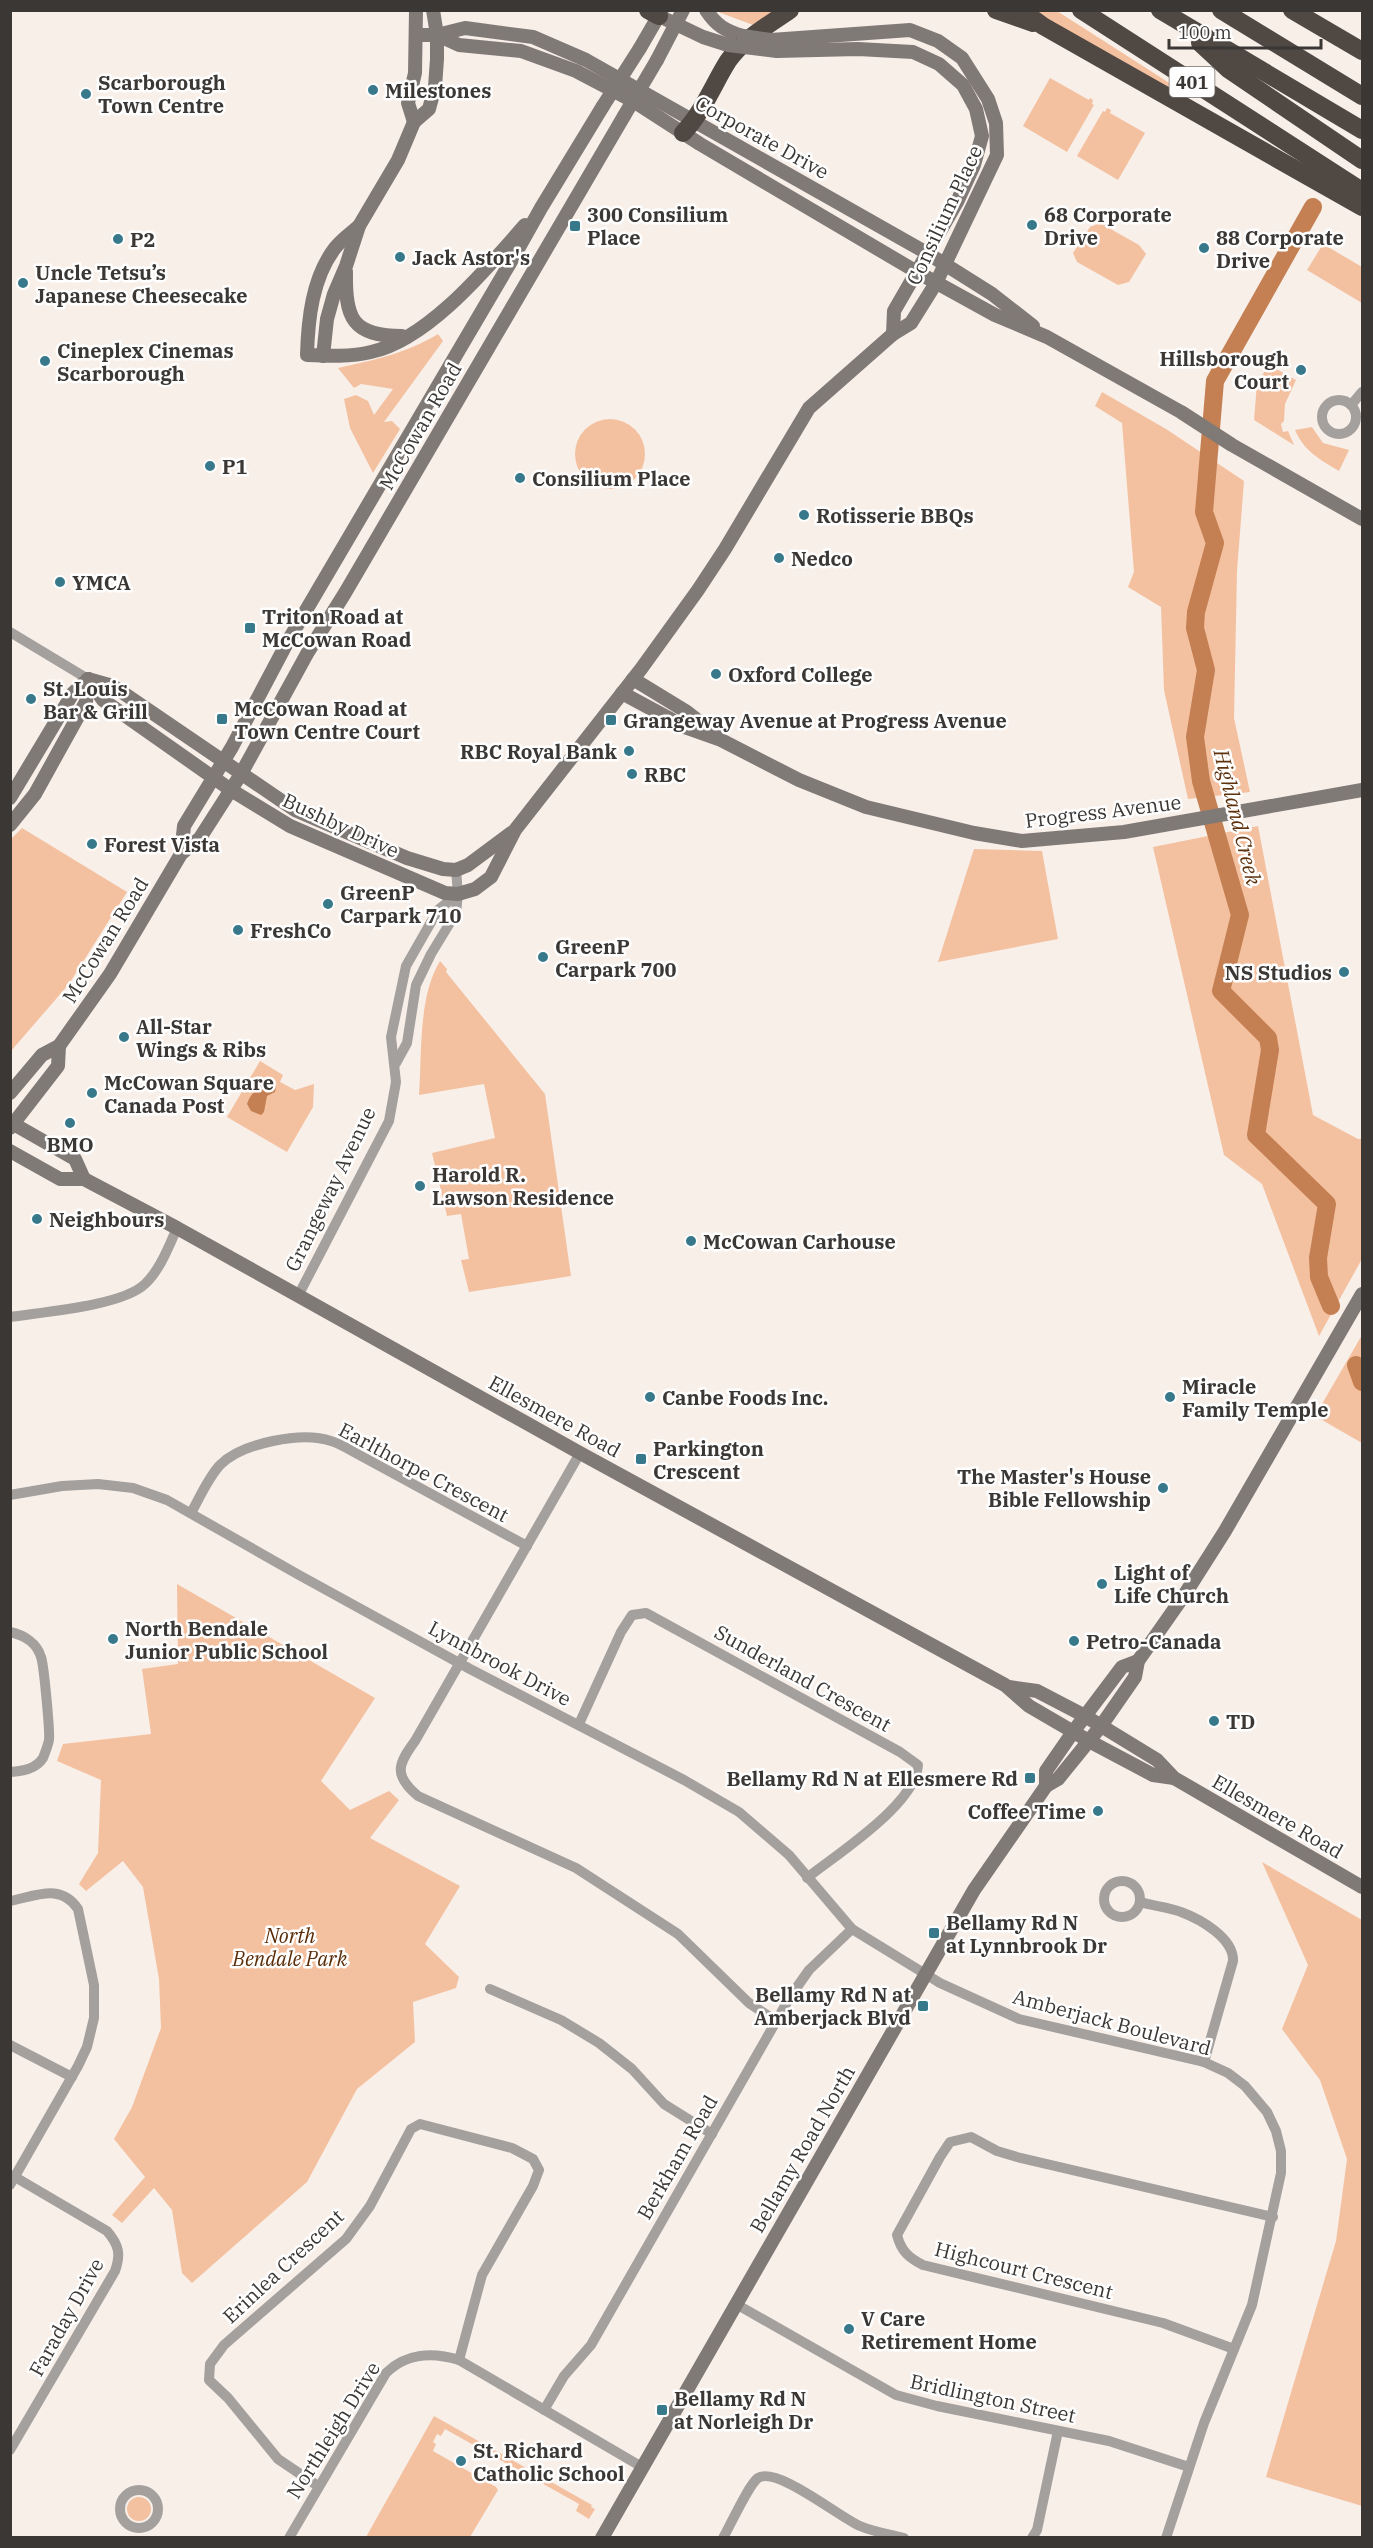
<svg xmlns="http://www.w3.org/2000/svg" width="1373" height="2548" viewBox="0 0 1373 2548" font-family="'IBM Plex Serif',serif">
<style>
.green{fill:#f4c1a0}
.water{fill:#c48052}
.lines{fill:none;stroke-linecap:round;stroke-linejoin:round}
.river{stroke:#c48052;stroke-width:18}
.street{stroke:#a4a09e;stroke-width:10}
.secondary{stroke:#807a77;stroke-width:14}
.highway{stroke:#504843;stroke-width:18}
.secondary-bridge{stroke:#807a77;stroke-width:14}
.poi-dot{fill:#37798b;stroke:#fefefe;stroke-width:2}
.labels{text-anchor:middle;dominant-baseline:central;stroke-width:5;stroke-linejoin:round;paint-order:stroke}
.shield{fill:#fefefe;stroke:#767371;stroke-width:1.5}
.shield-label{font-size:18px;font-weight:bold;fill:#3b3735}
.poi-label{font-size:20px;font-weight:bold;fill:#3b3735;stroke:#fefefe;text-anchor:start}
.street-label{font-size:20px;fill:#3b3735;stroke:#fefefe}
.park-label{font-size:20px;font-style:italic;fill:#592c07;stroke:#fefefe}
.water-label{font-size:21px;font-style:italic;fill:#5e310d;stroke:#fefefe}
</style>
<rect width="100%" height="100%" fill="#f8efe9"/>
<g class="green">
<polygon points="713,10 776,11 753,25"/>
<polygon points="1032,11 1057,11 1185,93 1182,97"/>
<polygon points="1050,78 1089,100 1090,98 1093,100 1092,104 1094,105 1067,152 1023,126"/>
<polygon points="1107,108 1111,110 1110,113 1145,133 1118,180 1077,156 1103,111 1105,112"/>
<polygon points="1100,223 1139,245 1146,254 1129,282 1118,285 1077,262 1073,253 1090,227"/>
<polygon points="1323,244 1362,267 1362,303 1307,270"/>
<path d="M438,334L443,341L384,422L392,421L400,429L373,473L350,428L344,399L356,395L368,401L374,415L393,389L361,384L354,388L338,368C374,360 407,353 438,334Z"/>
<polygon points="1269,365 1296,380 1285,404 1284,421 1281,424 1283,432 1288,431 1294,445 1254,420 1257,383"/>
<polygon points="1102,392 1166,429 1244,481 1237,571 1234,718 1250,792 1188,799 1164,690 1161,607 1128,587 1134,572 1122,423 1095,406"/>
<circle cx="610" cy="454" r="35"/>
<path d="M1312,427L1323,443L1349,450L1339,471C1319,459 1304,451 1295,430Z"/>
<polygon points="1258,826 1313,1115 1358,1139 1362,1139 1362,1259 1319,1336 1262,1184 1224,1155 1153,847"/>
<polygon points="22,828 127,892 69,984 11,1051 11,839"/>
<polygon points="974,849 1042,851 1058,939 938,962"/>
<path d="M440,961L447,969L446,972L545,1094L571,1276L469,1292L461,1260L469,1259L461,1214L447,1216L432,1153L495,1138L484,1084L419,1095C422,1054 418,997 440,961Z"/>
<polygon points="260,1061 283,1075 280,1082 295,1090 314,1084 313,1107 287,1152 227,1117"/>
<polygon points="1362,1335 1362,1443 1315,1416"/>
<polygon points="177,1584 375,1698 321,1781 350,1810 389,1791 399,1800 370,1838 460,1886 425,1944 459,1977 456,1988 413,2002 415,2042 357,2089 307,2182 192,2283 182,2273 172,2210 154,2188 122,2223 112,2215 145,2177 114,2139 132,2107 161,2028 159,1979 143,1887 123,1861 86,1891 79,1884 98,1853 101,1780 57,1761 63,1744 151,1734 142,1669 178,1664"/>
<polygon points="1262,1862 1362,1920 1362,2506 1266,2477 1336,2241 1347,2159 1320,2080 1282,2029 1308,1965"/>
<polygon points="434,2416 592,2505 591,2507 595,2509 589,2519 576,2511 579,2504 445,2429 441,2436 437,2434 433,2442 436,2444 433,2451 496,2487 498,2490 470,2537 366,2537"/>
<circle cx="139" cy="2509" r="12"/>
</g>
<path class="water" d="M273,1083L276,1087L275,1092L267,1096L264,1112L261,1115L251,1111L247,1104C250,1093 261,1084 273,1083Z"/>
<g class="lines">
<g class="river">
<polyline points="1313,207 1215,381 1204,512 1215,543 1196,612 1195,628 1206,670 1195,737 1201,781 1240,915 1221,991 1268,1038 1270,1050 1256,1135 1327,1204 1318,1258 1319,1277 1331,1306"/>
<polyline points="1356,1365 1362,1382"/>
</g>
<g class="street">
<circle cx="1339" cy="417" r="17"/>
<polyline points="1351,405 1362,392"/>
<polyline points="10,632 88,679"/>
<polyline points="396,1063 407,1043 416,985 431,954 456,913 458,894 456,870"/>
<polyline points="298,1296 389,1121 396,1082 391,1037 406,966 438,910 458,894"/>
<path d="M10,1317C43,1312 122,1306 145,1284C160,1270 169,1246 177,1228"/>
<path d="M580,1453L415,1741C398,1764 393,1775 418,1796L576,1868L678,1934L749,2003L776,2021"/>
<polyline points="10,1495 62,1486 98,1484 133,1488 167,1500 299,1575 470,1669 684,1780 739,1812 789,1855 852,1929 940,1983 1019,2019 1204,2062 1228,2073 1245,2086 1267,2112 1276,2131 1281,2151 1281,2173 1252,2305 1204,2423 1166,2538"/>
<path d="M191,1513C200,1497 208,1478 220,1465C242,1443 302,1431 331,1441C338,1443 345,1447 352,1451L527,1546"/>
<path d="M10,1632C24,1635 37,1643 41,1657C44,1665 50,1732 49,1740C48,1745 45,1753 43,1758C36,1769 23,1771 10,1772"/>
<path d="M579,1724L621,1632L632,1615L646,1613L900,1752L918,1765C916,1804 837,1854 807,1878"/>
<circle cx="1122" cy="1899" r="18"/>
<path d="M10,1901C36,1896 61,1883 78,1909L94,1985V2018L87,2047L78,2066L10,2185"/>
<path d="M1140,1902C1153,1906 1169,1907 1181,1912C1200,1919 1234,1938 1233,1961L1204,2062"/>
<polyline points="490,1989 561,2020 599,2043 632,2069 664,2104 712,2134"/>
<polyline points="10,2045 72,2077"/>
<polyline points="736,2304 896,2395 937,2406 1109,2441 1189,2467"/>
<path d="M1234,2349L1163,2323L923,2265C909,2258 901,2251 897,2235L940,2157L950,2142L971,2137L997,2151L1017,2157L1273,2217"/>
<polyline points="544,2410 564,2376 591,2345 790,1997 809,1970 852,1929"/>
<path d="M10,2450L115,2271C121,2254 119,2245 107,2231L15,2177"/>
<polyline points="318,2486 278,2459 228,2398 209,2380 210,2364 224,2345 346,2239 370,2206 411,2129 420,2124 512,2148 533,2159 539,2170 533,2186 482,2275 459,2360"/>
<circle cx="139" cy="2509" r="19"/>
<path d="M289,2538L386,2373C406,2353 433,2352 459,2360L642,2467"/>
<path d="M723,2538C730,2526 749,2484 758,2478C777,2466 839,2517 860,2526C874,2532 889,2534 904,2538"/>
<polyline points="1032,2538 1037,2530 1058,2431"/>
</g>
<g class="secondary">
<path d="M706,10C716,25 725,31 743,36"/>
<polyline points="659,16 703,37 728,45"/>
<polyline points="416,35 437,35 465,28 533,37 586,60 927,253 992,294 1033,326"/>
<polyline points="437,35 459,45 521,51 576,71 635,102 700,144 917,272 995,315 1047,337 1181,412 1232,445 1362,519"/>
<polyline points="640,48 662,10"/>
<polyline points="777,51 858,49 913,52 939,64 963,85 976,109 982,136 974,165 957,202 894,311 893,334"/>
<polyline points="657,60 683,10"/>
<polyline points="414,122 408,103 415,73 416,10"/>
<path d="M359,226C351,233 341,240 335,248C312,278 308,320 307,355C328,356 351,357 371,352C428,340 488,267 525,225"/>
<path d="M346,272C345,318 352,336 402,336"/>
<polyline points="323,356 327,319 334,294 346,266 359,226 398,160 414,122 429,109 435,87 437,59 437,35 433,10"/>
<polyline points="88,679 103,700 231,790 290,826 445,893 458,894 475,889 491,877 515,830 641,669 698,590 725,549 809,408 893,334 911,323 936,283 997,155 996,123 988,99 962,58 938,41 910,30 771,40"/>
<polyline points="88,679 113,686 295,810 407,858 443,869 456,870 468,865 511,833"/>
<polyline points="633,679 687,712 715,734"/>
<polyline points="622,693 687,728 721,740 799,780 866,807 974,833 1022,841 1124,832 1362,790"/>
<polyline points="10,798 73,693 88,679"/>
<polyline points="10,825 35,794 86,702 88,679"/>
<polyline points="181,854 184,826 232,747 288,641 513,258 541,208 603,106"/>
<polyline points="10,1093 42,1055 59,1046 110,974 181,854 200,838 241,774 308,652 345,593 624,116"/>
<polyline points="10,1122 75,1159 84,1179"/>
<polyline points="10,1128 58,1066 59,1046"/>
<polyline points="10,1151 60,1179 84,1179 177,1228 580,1453 1005,1685 1029,1706 1089,1741 1153,1775 1174,1778"/>
<polyline points="1009,1687 1037,1691 1085,1716 1157,1760 1174,1778 1362,1887"/>
<polyline points="1046,1786 1046,1771 1073,1732 1122,1667 1138,1661"/>
<polyline points="602,2538 974,1890 1046,1786 1058,1779 1101,1726 1135,1677 1138,1661 1185,1594 1225,1531 1362,1294"/>
</g>
<g class="highway">
<polyline points="648,10 659,16"/>
<polyline points="996,10 1033,23"/>
<polyline points="1021,10 1043,26 1362,207"/>
<polyline points="1081,10 1362,191"/>
<polyline points="1160,10 1362,130"/>
<polyline points="1221,10 1362,96"/>
<polyline points="1292,10 1362,51"/>
<polyline points="1200,43 1228,69 1362,160"/>
<path d="M683,133C703,112 713,85 728,61C743,39 769,25 790,10"/>
</g>
<g class="secondary-bridge">
<polyline points="743,36 771,40"/>
<polyline points="728,45 777,51"/>
<polyline points="603,106 640,48"/>
<polyline points="624,116 657,60"/>
</g>
</g>
<g class="poi-dot">
<circle cx="373" cy="90" r="6"/>
<circle cx="86" cy="94" r="6"/>
<circle cx="1032" cy="225" r="6"/>
<rect x="569" y="220" width="12" height="12" rx="3"/>
<circle cx="118" cy="239" r="6"/>
<circle cx="1204" cy="248" r="6"/>
<circle cx="400" cy="257" r="6"/>
<circle cx="23" cy="283" r="6"/>
<circle cx="45" cy="361" r="6"/>
<circle cx="1301" cy="370" r="6"/>
<circle cx="210" cy="466" r="6"/>
<circle cx="520" cy="478" r="6"/>
<circle cx="804" cy="515" r="6"/>
<circle cx="779" cy="558" r="6"/>
<circle cx="60" cy="582" r="6"/>
<rect x="244" y="622" width="12" height="12" rx="3"/>
<circle cx="716" cy="674" r="6"/>
<circle cx="31" cy="699" r="6"/>
<rect x="216" y="713" width="12" height="12" rx="3"/>
<rect x="605" y="714" width="12" height="12" rx="3"/>
<circle cx="629" cy="751" r="6"/>
<circle cx="632" cy="774" r="6"/>
<circle cx="92" cy="844" r="6"/>
<circle cx="328" cy="904" r="6"/>
<circle cx="238" cy="930" r="6"/>
<circle cx="543" cy="957" r="6"/>
<circle cx="1344" cy="972" r="6"/>
<circle cx="124" cy="1037" r="6"/>
<circle cx="92" cy="1093" r="6"/>
<circle cx="70" cy="1123" r="6"/>
<circle cx="420" cy="1186" r="6"/>
<circle cx="37" cy="1219" r="6"/>
<circle cx="691" cy="1241" r="6"/>
<circle cx="650" cy="1397" r="6"/>
<circle cx="1170" cy="1397" r="6"/>
<rect x="635" y="1453" width="12" height="12" rx="3"/>
<circle cx="1163" cy="1488" r="6"/>
<circle cx="1102" cy="1584" r="6"/>
<circle cx="113" cy="1639" r="6"/>
<circle cx="1074" cy="1641" r="6"/>
<circle cx="1214" cy="1721" r="6"/>
<rect x="1024" y="1772" width="12" height="12" rx="3"/>
<circle cx="1098" cy="1811" r="6"/>
<rect x="928" y="1927" width="12" height="12" rx="3"/>
<rect x="917" y="2000" width="12" height="12" rx="3"/>
<circle cx="849" cy="2329" r="6"/>
<rect x="656" y="2404" width="12" height="12" rx="3"/>
<circle cx="461" cy="2461" r="6"/>
</g>
<g class="labels">
<rect class="shield" x="1169.5" y="67" width="45" height="30" rx="4.5"/>
<g class="shield-label">
<text x="1192" y="82">401</text>
</g>
<g class="poi-label">
<text x="98" y="82">Scarborough<tspan x="98" dy="23">Town Centre</tspan></text>
<text x="385" y="90">Milestones</text>
<text x="587" y="214">300 Consilium<tspan x="587" dy="23">Place</tspan></text>
<text x="1044" y="214">68 Corporate<tspan x="1044" dy="23">Drive</tspan></text>
<text x="1216" y="237">88 Corporate<tspan x="1216" dy="23">Drive</tspan></text>
<text x="130" y="239">P2</text>
<text x="412" y="257">Jack Astor's</text>
<text x="35" y="272">Uncle Tetsu’s<tspan x="35" dy="23">Japanese Cheesecake</tspan></text>
<text x="57" y="350">Cineplex Cinemas<tspan x="57" dy="23">Scarborough</tspan></text>
<text x="1289" y="358" text-anchor="end">Hillsborough<tspan x="1289" dy="23">Court</tspan></text>
<text x="222" y="466">P1</text>
<text x="532" y="478">Consilium Place</text>
<text x="816" y="515">Rotisserie BBQs</text>
<text x="791" y="558">Nedco</text>
<text x="72" y="582">YMCA</text>
<text x="262" y="616">Triton Road at<tspan x="262" dy="23">McCowan Road</tspan></text>
<text x="728" y="674">Oxford College</text>
<text x="43" y="688">St. Louis<tspan x="43" dy="23">Bar &amp; Grill</tspan></text>
<text x="234" y="708">McCowan Road at<tspan x="234" dy="23">Town Centre Court</tspan></text>
<text x="623" y="720">Grangeway Avenue at Progress Avenue</text>
<text x="617" y="751" text-anchor="end">RBC Royal Bank</text>
<text x="644" y="774">RBC</text>
<text x="104" y="844">Forest Vista</text>
<text x="340" y="892">GreenP<tspan x="340" dy="23">Carpark 710</tspan></text>
<text x="250" y="930">FreshCo</text>
<text x="555" y="946">GreenP<tspan x="555" dy="23">Carpark 700</tspan></text>
<text x="1332" y="972" text-anchor="end">NS Studios</text>
<text x="136" y="1026">All-Star<tspan x="136" dy="23">Wings &amp; Ribs</tspan></text>
<text x="104" y="1082">McCowan Square<tspan x="104" dy="23">Canada Post</tspan></text>
<text x="70" y="1144" text-anchor="middle">BMO</text>
<text x="432" y="1174">Harold R.<tspan x="432" dy="23">Lawson Residence</tspan></text>
<text x="49" y="1219">Neighbours</text>
<text x="703" y="1241">McCowan Carhouse</text>
<text x="1182" y="1386">Miracle<tspan x="1182" dy="23">Family Temple</tspan></text>
<text x="662" y="1397">Canbe Foods Inc.</text>
<text x="653" y="1448">Parkington<tspan x="653" dy="23">Crescent</tspan></text>
<text x="1151" y="1476" text-anchor="end">The Master's House<tspan x="1151" dy="23">Bible Fellowship</tspan></text>
<text x="1114" y="1572">Light of<tspan x="1114" dy="23">Life Church</tspan></text>
<text x="125" y="1628">North Bendale<tspan x="125" dy="23">Junior Public School</tspan></text>
<text x="1086" y="1641">Petro-Canada</text>
<text x="1226" y="1721">TD</text>
<text x="1018" y="1778" text-anchor="end">Bellamy Rd N at Ellesmere Rd</text>
<text x="1086" y="1811" text-anchor="end">Coffee Time</text>
<text x="946" y="1922">Bellamy Rd N<tspan x="946" dy="23">at Lynnbrook Dr</tspan></text>
<text x="911" y="1994" text-anchor="end">Bellamy Rd N at<tspan x="911" dy="23">Amberjack Blvd</tspan></text>
<text x="861" y="2318">V Care<tspan x="861" dy="23">Retirement Home</tspan></text>
<text x="674" y="2398">Bellamy Rd N<tspan x="674" dy="23">at Norleigh Dr</tspan></text>
<text x="473" y="2450">St. Richard<tspan x="473" dy="23">Catholic School</tspan></text>
</g>
<g class="street-label">
<text transform="translate(762 137) rotate(29)">Corporate Drive</text>
<text transform="translate(944 215) rotate(-65)">Consilium Place</text>
<text transform="translate(420 426) rotate(-60)">McCowan Road</text>
<text transform="translate(1103 811) rotate(-7)">Progress Avenue</text>
<text transform="translate(341 825) rotate(25)">Bushby Drive</text>
<text transform="translate(105 940) rotate(-58)">McCowan Road</text>
<text transform="translate(330 1189) rotate(-64)">Grangeway Avenue</text>
<text transform="translate(555 1416) rotate(29)">Ellesmere Road</text>
<text transform="translate(424 1472) rotate(28)">Earlthorpe Crescent</text>
<text transform="translate(500 1663) rotate(28)">Lynnbrook Drive</text>
<text transform="translate(803 1678) rotate(29)">Sunderland Crescent</text>
<text transform="translate(1278 1816) rotate(30)">Ellesmere Road</text>
<text transform="translate(1112 2022) rotate(15)">Amberjack Boulevard</text>
<text transform="translate(802 2149) rotate(-60)">Bellamy Road North</text>
<text transform="translate(677 2157) rotate(-60)">Berkham Road</text>
<text transform="translate(283 2266) rotate(-43)">Erinlea Crescent</text>
<text transform="translate(1024 2270) rotate(14)">Highcourt Crescent</text>
<text transform="translate(66 2317) rotate(-61)">Faraday Drive</text>
<text transform="translate(993 2398) rotate(12)">Bridlington Street</text>
<text transform="translate(333 2430) rotate(-58)">Northleigh Drive</text>
</g>
<g class="park-label">
<text x="290" y="1935">North<tspan x="290" dy="23">Bendale Park</tspan></text>
</g>
<g class="water-label">
<text transform="translate(1238 817) rotate(76)">Highland Creek</text>
</g>
</g>
<rect width="1373" height="2548" fill="none" stroke="#3b3735" stroke-width="24"/>
<path d="M1169 39v9h152v-9" fill="none" stroke="#3b3735" stroke-width="3"/>
<text x="1178" y="39" font-size="18" fill="#3b3735" stroke="#fefefe" stroke-width="4.5" paint-order="stroke">100 m</text>
</svg>
